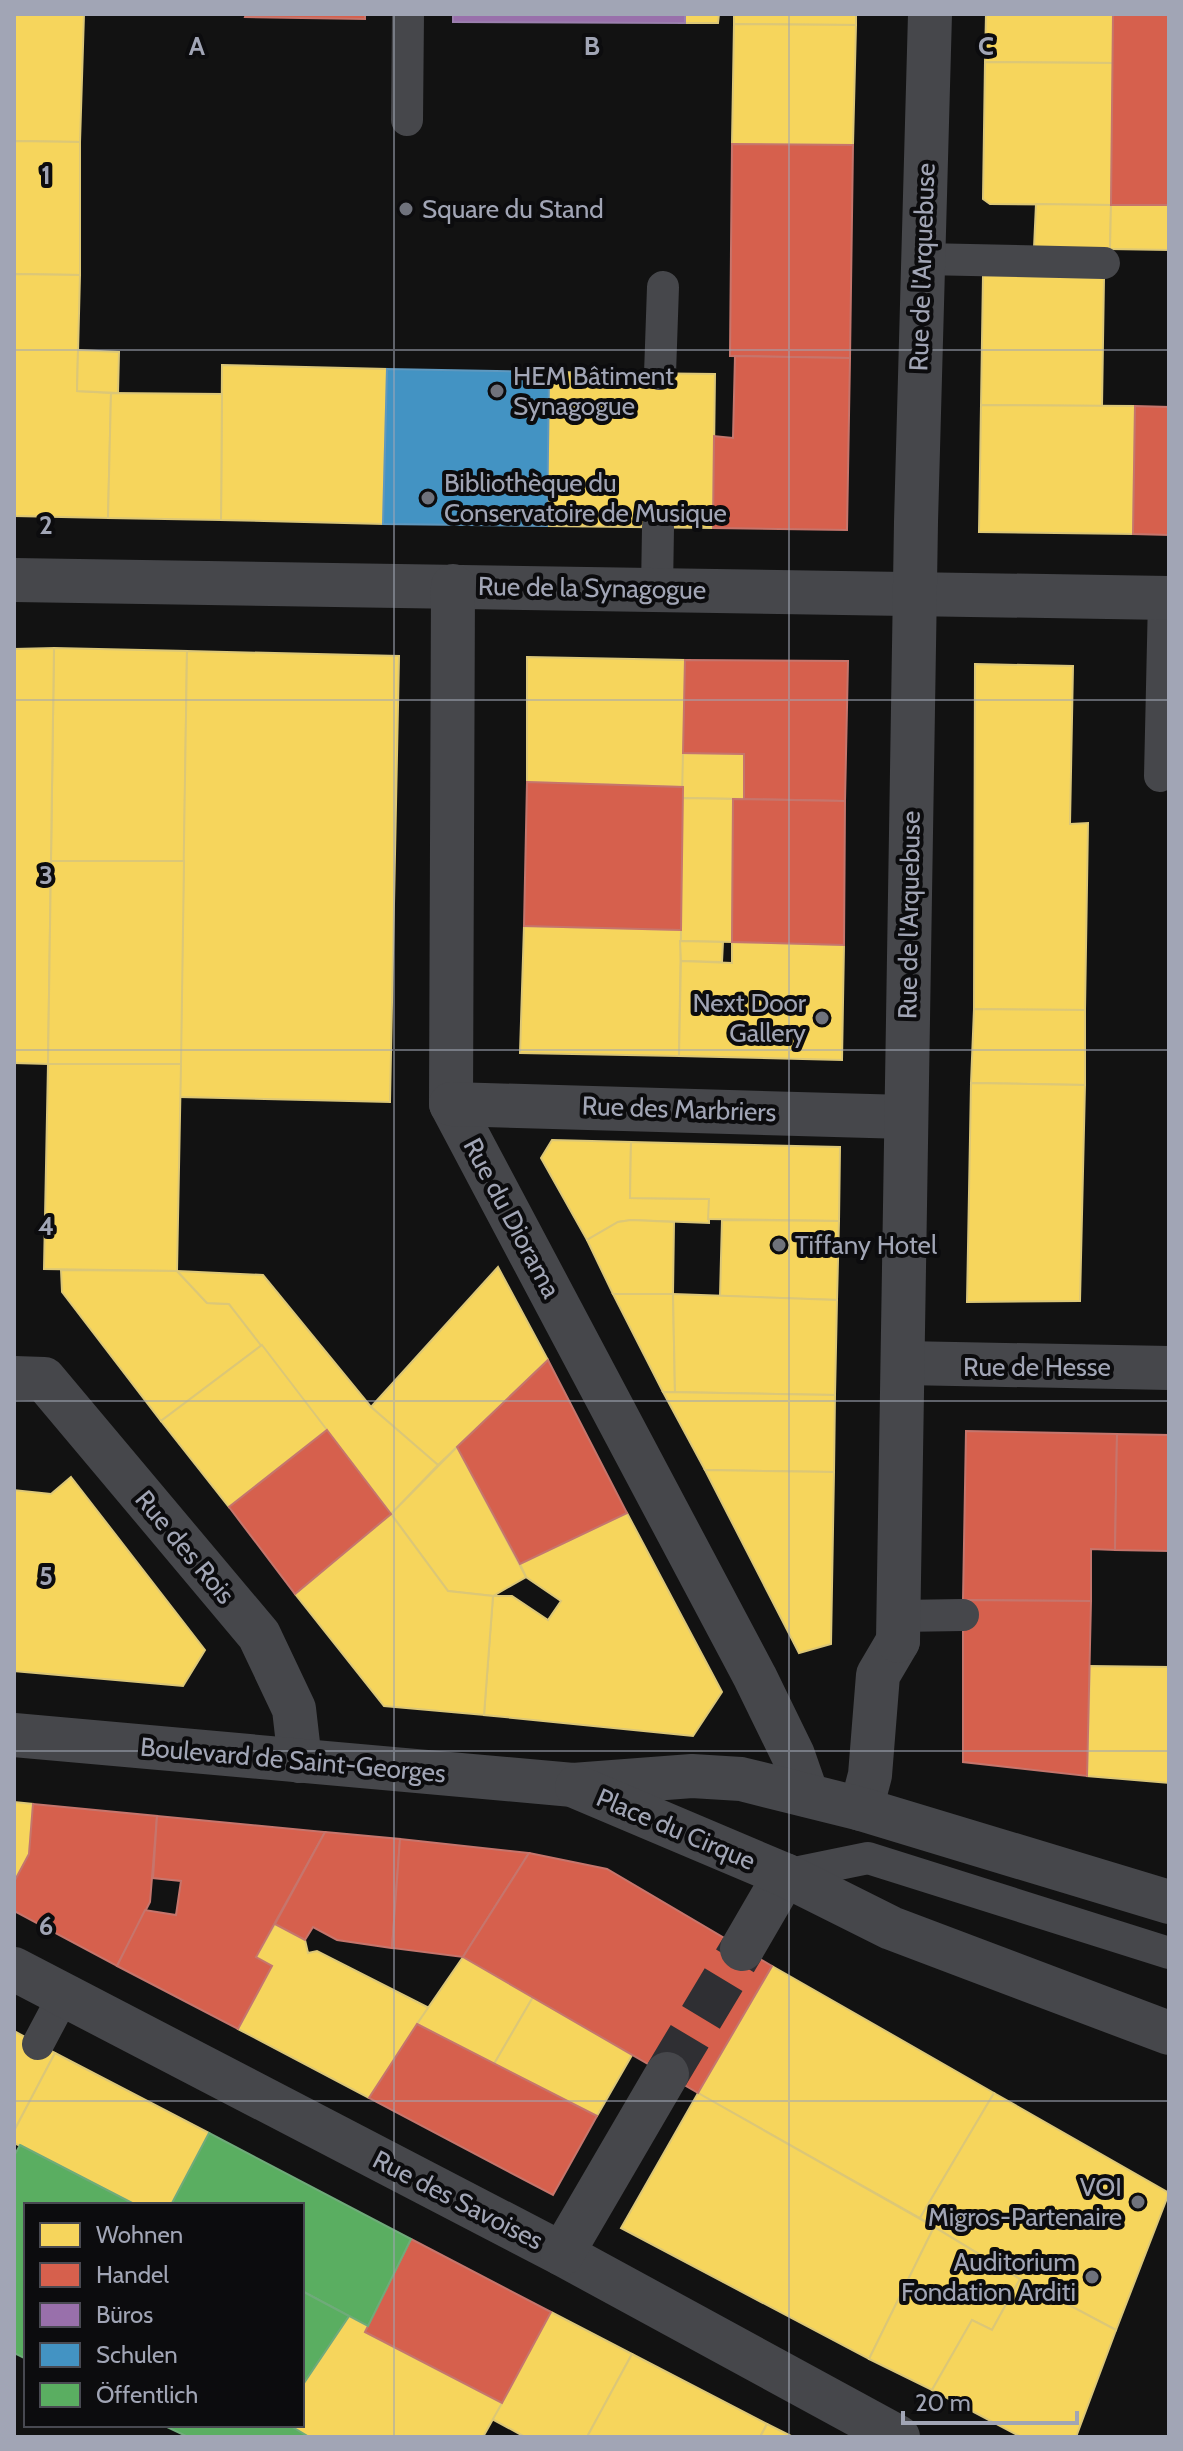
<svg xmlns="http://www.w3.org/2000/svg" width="1183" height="2451" viewBox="0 0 1183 2451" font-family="Cabin,sans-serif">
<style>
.homes{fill:#f6d55c;stroke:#dcc777;stroke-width:2}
.shops{fill:#d6604d;stroke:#c6756c;stroke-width:2}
.offices{fill:#9970ab;stroke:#9b80ae;stroke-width:2}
.schools{fill:#4393c3;stroke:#5f98bf;stroke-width:2}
.public{fill:#5aae61;stroke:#6fab7a;stroke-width:2}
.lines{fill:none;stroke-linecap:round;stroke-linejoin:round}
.minor-tunnel{stroke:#2f2f33;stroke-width:44;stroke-dasharray:44 22;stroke-linecap:butt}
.service{stroke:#46474b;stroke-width:32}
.pedestrian{stroke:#46474b;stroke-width:44}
.minor{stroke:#46474b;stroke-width:44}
.tertiary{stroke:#46474b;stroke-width:44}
.grid{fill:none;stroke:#a1a5b5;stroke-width:2;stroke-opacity:0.55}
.poi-dot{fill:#6f727c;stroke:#0c0c0e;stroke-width:3}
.labels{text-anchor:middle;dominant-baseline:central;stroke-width:8;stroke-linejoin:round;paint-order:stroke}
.poi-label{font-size:26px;fill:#a1a5b5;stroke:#0c0c0e;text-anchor:start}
.street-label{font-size:26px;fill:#a1a5b5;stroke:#0c0c0e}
.grid-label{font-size:26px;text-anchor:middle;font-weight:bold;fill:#a1a5b5;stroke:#0c0c0e;stroke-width:8;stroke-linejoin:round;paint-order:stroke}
</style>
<rect width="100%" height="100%" fill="#121212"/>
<g class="homes">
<polygon points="14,14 84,14 80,142 14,141"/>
<polygon points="685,14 719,14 718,23 685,23"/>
<polygon points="734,14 856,14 856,25 734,24"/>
<polygon points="986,14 1113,14 1113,63 985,62"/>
<polygon points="734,24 856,25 853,145 732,144"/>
<polygon points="985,62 1113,63 1111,205 990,204 983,199"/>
<polygon points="14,141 80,142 80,275 14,274"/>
<polygon points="1036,204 1111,205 1110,249 1034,248"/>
<polygon points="1111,205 1169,205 1169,250 1110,249"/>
<polygon points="14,274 80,275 77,391 111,393 108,518 14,516"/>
<polygon points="983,275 1104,278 1102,406 981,405"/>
<polygon points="78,350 119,352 118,393 77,391"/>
<polygon points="222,365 387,369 383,524 221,520"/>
<polygon points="549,372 715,374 713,528 547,526"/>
<polygon points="111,393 222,394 221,520 108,518"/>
<polygon points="981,405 1135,406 1133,534 979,532"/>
<polygon points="54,648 187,651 184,861 51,861"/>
<polygon points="54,648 48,1064 14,1063 14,649"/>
<polygon points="187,651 399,656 390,1102 180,1097"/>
<polygon points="527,657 685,660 683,787 527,782"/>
<polygon points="975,664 1073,666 1070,824 1088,823 1085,1010 974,1009"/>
<polygon points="683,753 744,754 744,799 682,798"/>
<polygon points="682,798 733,799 732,942 680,941"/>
<polygon points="51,861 184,861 181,1064 48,1064"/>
<polygon points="524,926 681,930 679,1056 520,1053"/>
<polygon points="680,941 723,942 722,962 681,961"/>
<polygon points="732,942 844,945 842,1060 679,1056 681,961 732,963"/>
<polygon points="974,1009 1085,1010 1085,1085 971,1083"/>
<polygon points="48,1064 181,1064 177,1271 44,1269"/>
<polygon points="971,1083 1085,1085 1080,1301 967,1302"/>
<polygon points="552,1140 631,1142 630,1198 709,1199 709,1223 631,1220 618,1222 587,1240 541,1158"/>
<polygon points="631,1142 840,1147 839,1221 708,1219 709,1199 630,1198"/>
<polygon points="631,1220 674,1222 673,1294 613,1294 587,1240 618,1222"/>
<polygon points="722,1220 839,1221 837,1300 720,1296"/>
<polygon points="498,1267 548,1360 438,1465 371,1407"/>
<polygon points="61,1270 177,1271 207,1303 229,1304 262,1345 161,1421 62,1292"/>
<polygon points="177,1271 263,1275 371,1407 438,1465 391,1514 229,1304 207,1303"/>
<polygon points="613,1294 673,1294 675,1392 663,1392"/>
<polygon points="673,1294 837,1300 835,1395 675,1392"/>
<polygon points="262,1345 327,1430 229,1507 161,1421"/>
<polygon points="663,1392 835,1395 834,1472 705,1470"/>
<polygon points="457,1447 526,1577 493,1596 448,1591 391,1514"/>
<polygon points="705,1470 834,1472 831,1644 799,1653"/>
<polygon points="71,1477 205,1650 183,1686 14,1671 14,1490 51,1494"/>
<polygon points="627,1513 722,1692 693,1736 484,1715 493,1596 512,1596 548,1620 561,1601 526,1577 520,1564"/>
<polygon points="391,1514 448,1591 493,1596 484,1715 384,1706 295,1594"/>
<polygon points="1090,1666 1169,1667 1169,1783 1087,1776"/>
<polygon points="14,1802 33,1804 29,1854 14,1882"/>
<polygon points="275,1924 305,1940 308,1953 317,1951 429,2008 369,2098 238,2029 272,1966 256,1957"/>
<polygon points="463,1957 533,1997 494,2064 417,2024"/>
<polygon points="772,1966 994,2093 920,2218 698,2093"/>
<polygon points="533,1997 632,2055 597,2116 494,2064"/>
<polygon points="14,2031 55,2053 14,2131"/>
<polygon points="55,2053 209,2133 171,2205 136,2205 14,2143 14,2131"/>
<polygon points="698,2093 934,2227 869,2359 621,2228"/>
<polygon points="994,2093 1169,2193 1116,2330 1020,2279 920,2218"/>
<polygon points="934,2227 1020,2279 992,2330 972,2320 932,2390 869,2359"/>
<polygon points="1020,2279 1116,2330 1076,2437 1021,2437 932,2390 972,2320 992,2330"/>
<polygon points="551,2312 632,2354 587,2437 525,2437 492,2419"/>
<polygon points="349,2316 368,2326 365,2332 502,2403 483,2437 309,2437 289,2425 302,2425 302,2386"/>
<polygon points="632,2354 767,2424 760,2437 587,2437"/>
<polygon points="767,2424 793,2437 760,2437"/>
</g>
<g class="shops">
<polygon points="246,14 365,14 365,19 245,17"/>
<polygon points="1113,14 1169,14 1169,205 1111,205"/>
<polygon points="732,144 853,145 850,358 730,356"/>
<polygon points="735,356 850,358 847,530 713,528 714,436 733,438"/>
<polygon points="1135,406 1169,407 1169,535 1133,534"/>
<polygon points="685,660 848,661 845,801 744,799 744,754 683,753"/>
<polygon points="527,782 683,787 681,930 524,926"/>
<polygon points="733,799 845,801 844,945 732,942"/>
<polygon points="548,1360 627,1513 520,1564 457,1447"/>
<polygon points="327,1430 391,1514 295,1594 229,1507"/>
<polygon points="966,1431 1117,1434 1115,1550 1091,1549 1091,1601 963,1600"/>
<polygon points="1117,1434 1169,1435 1169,1551 1115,1550"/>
<polygon points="963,1600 1091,1601 1087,1776 963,1762"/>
<polygon points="33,1804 157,1816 150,1902 117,1966 14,1911 14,1882 29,1854"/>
<polygon points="157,1816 325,1832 256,1957 272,1966 238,2029 117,1966 145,1910 176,1915 181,1881 153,1878"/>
<polygon points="325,1832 400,1839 392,1948 337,1940 313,1927 305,1940 275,1924"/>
<polygon points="400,1839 529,1853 463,1957 392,1948"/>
<polygon points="529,1853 607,1869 772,1966 698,2093 463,1957"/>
<polygon points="417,2024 597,2116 553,2195 369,2098"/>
<polygon points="411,2239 551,2312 502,2403 365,2332"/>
</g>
<polygon class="offices" points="453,14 685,14 685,23 453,22"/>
<polygon class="schools" points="387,369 549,372 547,526 383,524"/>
<g class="public">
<polygon points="209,2133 411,2239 368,2326 302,2291 302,2205 171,2205"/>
<polygon points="20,2145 136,2205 26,2205 26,2359 14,2353 14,2156"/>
<polygon points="302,2291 349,2316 302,2386"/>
<polygon points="163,2425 289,2425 309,2437 188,2437"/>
</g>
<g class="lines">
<polyline class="minor-tunnel" points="667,2074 742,1949"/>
<g class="service">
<polyline points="407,120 408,14"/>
<polyline points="923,259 1104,263"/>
<polyline points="660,374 663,287"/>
<polyline points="657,590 658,527"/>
<polyline points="1160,776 1164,598"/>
<polyline points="899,1616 963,1615"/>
<polyline points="785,1875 868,1858 1169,1953"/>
<polyline points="38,2044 64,1995"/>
</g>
<g class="pedestrian">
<polyline points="14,1378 44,1379 259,1635 294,1709 300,1761"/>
<polyline points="861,1809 870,1775 878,1675 898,1641"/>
</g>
<g class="minor">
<polyline points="14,580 1169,598"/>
<polyline points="453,586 451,1104 755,1677 793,1755 807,1795"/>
<polyline points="451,1104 906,1117"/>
<polyline points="904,1363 1169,1368"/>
<polyline points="898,1641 916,522 930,14"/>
<polyline points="742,1949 785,1875"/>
<polyline points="14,1969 562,2254 898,2437"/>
<polyline points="562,2254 667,2074"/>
</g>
<g class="tertiary">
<polyline points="14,1735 573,1785 692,1776 741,1779 861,1809 1169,1902"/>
<polyline points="577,1787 785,1875 891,1928 1169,2033"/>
</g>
</g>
<path class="grid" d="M394,14V2437M789,14V2437M14,350H1169M14,700H1169M14,1050H1169M14,1401H1169M14,1751H1169M14,2101H1169"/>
<g class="poi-dot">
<circle cx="406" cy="209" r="8"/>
<circle cx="497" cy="391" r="8"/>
<circle cx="428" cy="498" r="8"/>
<circle cx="822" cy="1018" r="8"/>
<circle cx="779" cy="1245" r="8"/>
<circle cx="1138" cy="2202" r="8"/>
<circle cx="1092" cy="2277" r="8"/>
</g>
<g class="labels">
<g class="poi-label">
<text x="422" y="209">Square du Stand</text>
<text x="513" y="376">HEM Bâtiment<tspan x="513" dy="30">Synagogue</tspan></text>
<text x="444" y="483">Bibliothèque du<tspan x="444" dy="30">Conservatoire de Musique</tspan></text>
<text x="806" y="1003" text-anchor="end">Next Door<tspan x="806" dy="30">Gallery</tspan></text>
<text x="795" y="1245">Tiffany Hotel</text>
<text x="1122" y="2187" text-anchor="end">VOI<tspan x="1122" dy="30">Migros-Partenaire</tspan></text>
<text x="1076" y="2262" text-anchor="end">Auditorium<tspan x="1076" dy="30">Fondation Arditi</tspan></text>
</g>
<g class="street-label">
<text transform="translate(922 267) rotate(-88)">Rue de l'Arquebuse</text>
<text transform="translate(592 588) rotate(1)">Rue de la Synagogue</text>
<text transform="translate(909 915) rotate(-89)">Rue de l'Arquebuse</text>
<text transform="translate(679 1109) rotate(2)">Rue des Marbriers</text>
<text transform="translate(512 1218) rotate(62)">Rue du Diorama</text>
<text x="1037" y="1367">Rue de Hesse</text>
<text transform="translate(185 1547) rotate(50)">Rue des Rois</text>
<text transform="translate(293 1760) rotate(5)">Boulevard de Saint-Georges</text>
<text transform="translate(676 1829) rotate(23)">Place du Cirque</text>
<text transform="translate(458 2200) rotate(27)">Rue des Savoises</text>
</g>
</g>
<g class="grid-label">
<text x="197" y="55">A</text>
<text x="592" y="55">B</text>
<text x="986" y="55">C</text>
<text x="46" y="184">1</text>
<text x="46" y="534">2</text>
<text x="46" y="884">3</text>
<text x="46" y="1235">4</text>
<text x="46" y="1585">5</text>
<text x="46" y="1935">6</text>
</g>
<rect width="1183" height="2451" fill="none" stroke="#a1a5b5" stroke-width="32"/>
<rect x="24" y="2203" width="280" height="224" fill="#0c0c0e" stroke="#484951" stroke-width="2"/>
<rect x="40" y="2223" width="40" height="24" fill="#f6d55c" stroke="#484951" stroke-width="2"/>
<text x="96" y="2243" font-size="24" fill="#a1a5b5">Wohnen</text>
<rect x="40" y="2263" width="40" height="24" fill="#d6604d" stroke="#484951" stroke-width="2"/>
<text x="96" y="2283" font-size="24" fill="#a1a5b5">Handel</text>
<rect x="40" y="2303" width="40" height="24" fill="#9970ab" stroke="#484951" stroke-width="2"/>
<text x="96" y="2323" font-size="24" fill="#a1a5b5">Büros</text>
<rect x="40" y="2343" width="40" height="24" fill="#4393c3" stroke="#484951" stroke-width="2"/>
<text x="96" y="2363" font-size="24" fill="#a1a5b5">Schulen</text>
<rect x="40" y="2383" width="40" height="24" fill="#5aae61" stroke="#484951" stroke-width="2"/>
<text x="96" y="2403" font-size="24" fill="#a1a5b5">Öffentlich</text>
<path d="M903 2411v12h174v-12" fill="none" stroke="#a1a5b5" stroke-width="4"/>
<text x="915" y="2411" font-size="24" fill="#a1a5b5" stroke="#0c0c0e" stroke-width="6" paint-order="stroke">20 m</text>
</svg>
